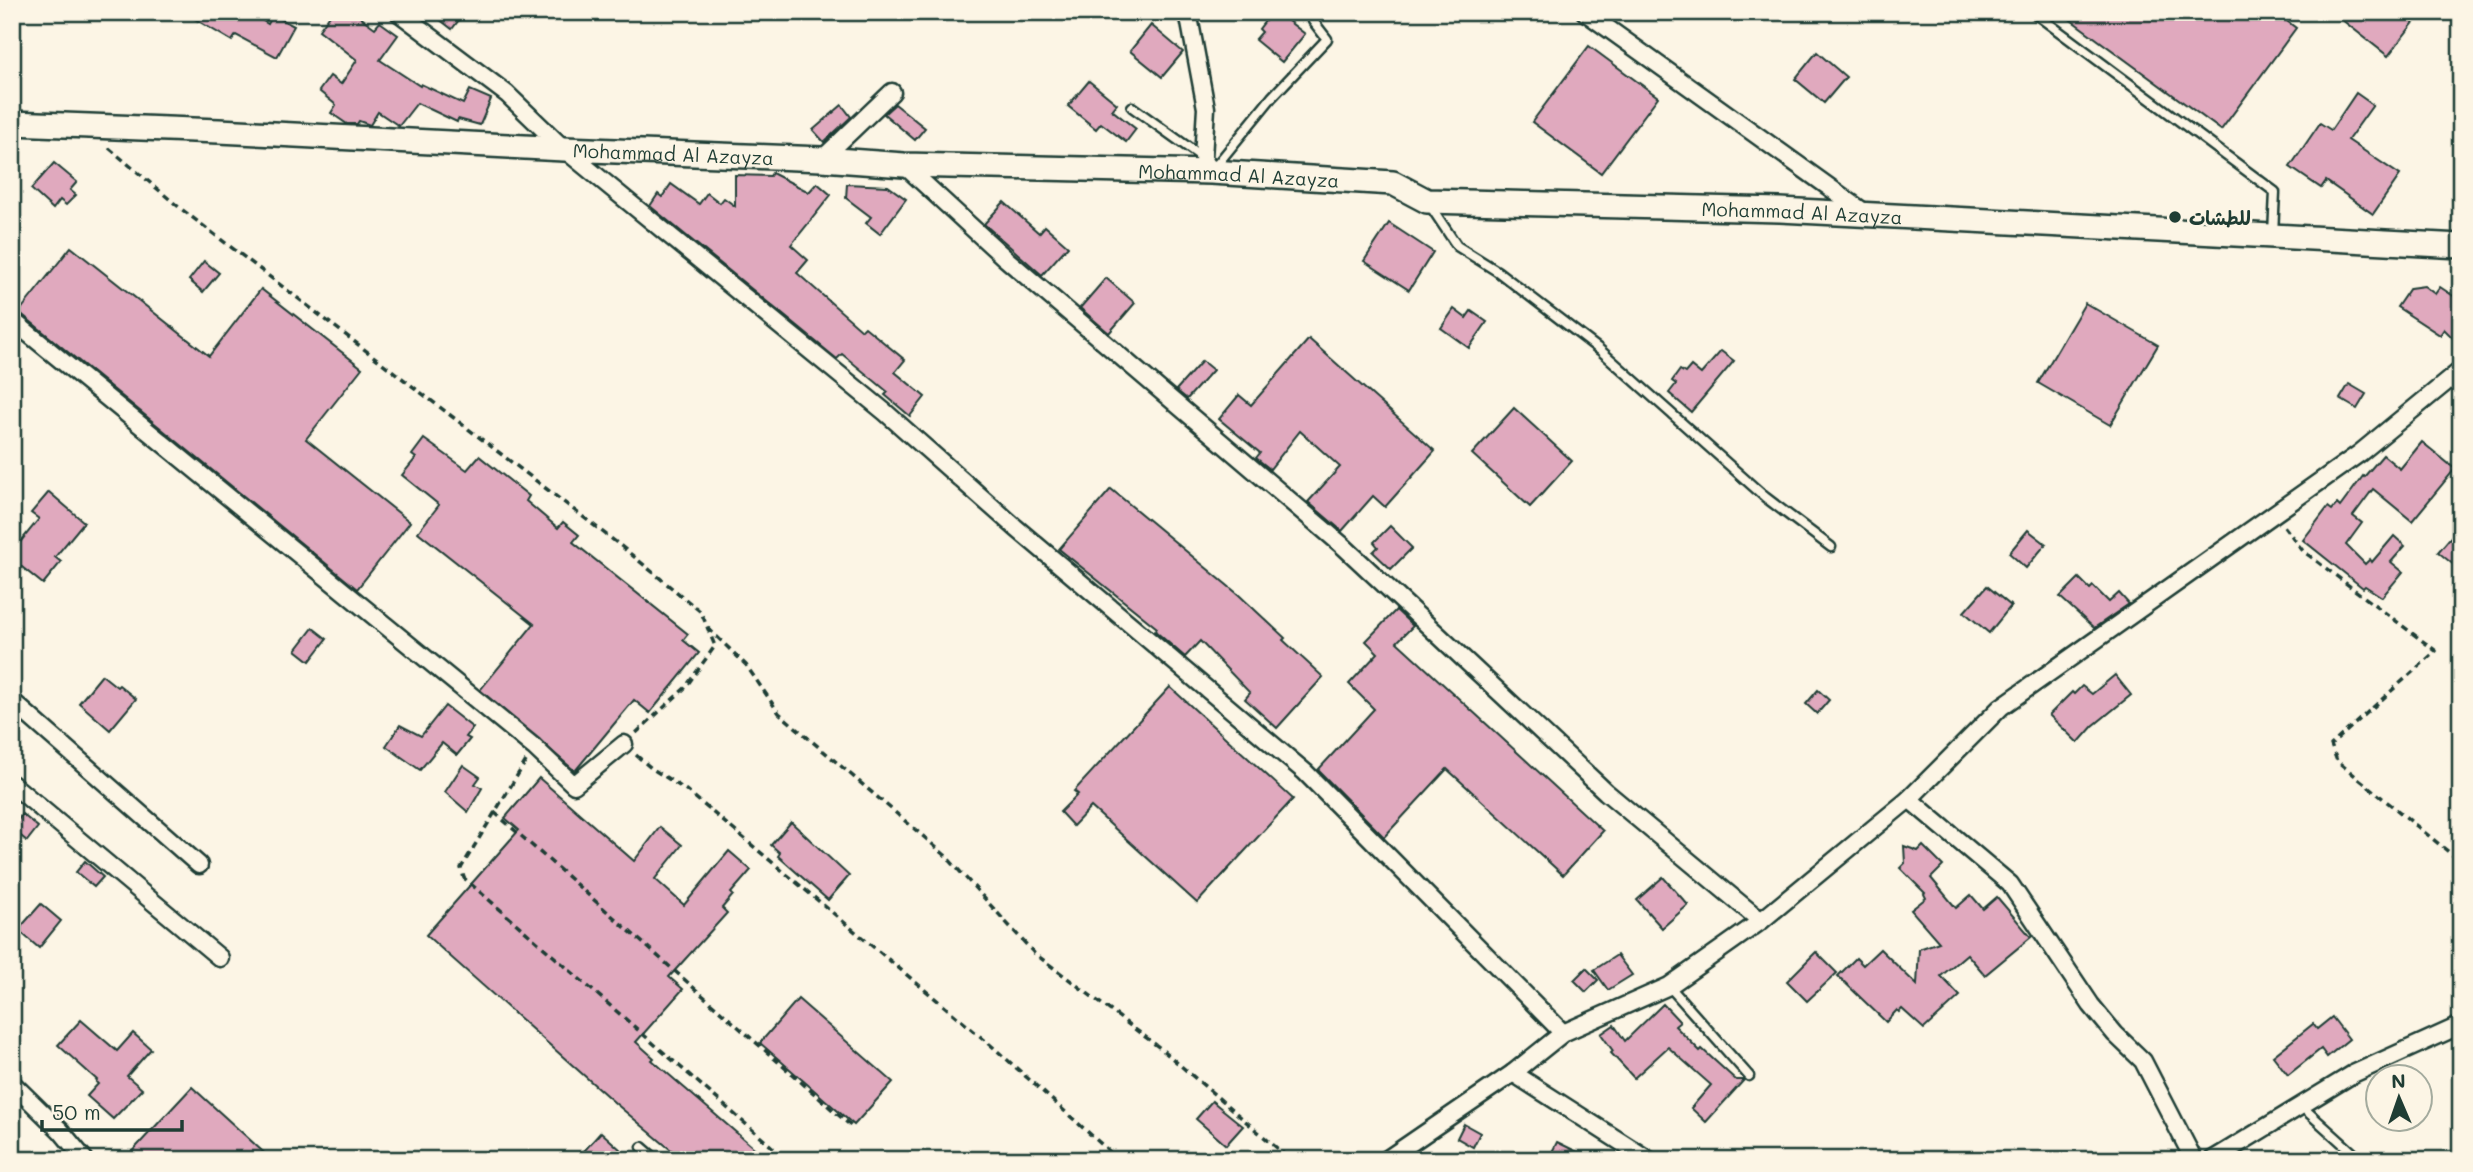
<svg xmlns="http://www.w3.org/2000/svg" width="2473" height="1172" viewBox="0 0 2473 1172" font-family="Mali,'Playpen Sans Arabic',sans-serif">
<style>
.building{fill:#e0a9be;stroke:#1f3d34;stroke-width:2}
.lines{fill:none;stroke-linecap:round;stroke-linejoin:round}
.lane-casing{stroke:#1f3d34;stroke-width:13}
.street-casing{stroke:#1f3d34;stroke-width:21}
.secondary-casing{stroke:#1f3d34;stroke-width:28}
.path{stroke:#1f3d34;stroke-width:3.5;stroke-dasharray:7 5;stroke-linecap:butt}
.lane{stroke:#fcf5e5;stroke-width:8}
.street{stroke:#fcf5e5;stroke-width:16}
.secondary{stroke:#fcf5e5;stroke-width:23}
.poi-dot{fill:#1f3d34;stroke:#fcf5e5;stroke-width:2.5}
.labels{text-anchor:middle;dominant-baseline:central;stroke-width:5;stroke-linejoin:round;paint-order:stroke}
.street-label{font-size:19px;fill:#1f3d34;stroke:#fcf5e5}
.poi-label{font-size:19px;font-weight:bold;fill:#1f3d34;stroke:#fcf5e5;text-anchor:start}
</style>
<rect width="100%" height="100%" fill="#fcf5e5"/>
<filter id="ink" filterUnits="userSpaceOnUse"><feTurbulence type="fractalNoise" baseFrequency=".0143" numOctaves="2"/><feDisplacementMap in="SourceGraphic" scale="14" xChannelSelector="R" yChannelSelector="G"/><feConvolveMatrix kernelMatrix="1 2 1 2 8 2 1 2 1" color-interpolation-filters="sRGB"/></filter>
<g filter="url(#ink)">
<g class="building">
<polygon points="183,12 249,12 268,24 273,15 294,26 277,57 236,35 232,41"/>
<polygon points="332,12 353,12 375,28 380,22 398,35 380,60 420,86 421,84 463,104 470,90 491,99 480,125 458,119 457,122 417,103 399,126 378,112 370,125 359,121 357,124 347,124 331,113 336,105 319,91 330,76 341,84 357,60 319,30"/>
<polygon points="430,12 465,12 452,29"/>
<polygon points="1272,12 1293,12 1287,20 1305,34 1282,62 1255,40 1262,32 1259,29"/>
<polygon points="2060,12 2275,12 2296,28 2221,130"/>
<polygon points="2332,12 2422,12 2388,56"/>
<polygon points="1151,25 1183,52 1162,77 1130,51"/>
<polygon points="1589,46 1658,97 1601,173 1532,122"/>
<polygon points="1817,52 1846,77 1824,103 1795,79"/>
<polygon points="1089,81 1117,104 1112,110 1136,129 1126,142 1101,123 1096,129 1068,106"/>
<polygon points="2356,93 2373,105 2348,140 2400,175 2373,214 2326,181 2321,188 2290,167 2320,123 2331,130"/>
<polygon points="895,104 925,128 915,140 884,114"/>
<polygon points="842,105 851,117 824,142 813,130"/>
<polygon points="54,163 77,182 70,190 76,195 66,205 60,200 53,209 31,189"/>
<polygon points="772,173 809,192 817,183 831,195 791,245 808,260 797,273 862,330 865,327 905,360 895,372 925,397 910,416 885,395 888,392 842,354 837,359 650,206 658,194 662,197 671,184 699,204 707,193 720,203 724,198 735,206 735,175 770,176"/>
<polygon points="847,184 888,186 906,199 880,234 866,223 871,217 846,198"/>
<polygon points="1004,202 1039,233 1045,226 1068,246 1042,275 984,224"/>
<polygon points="1389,223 1433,252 1409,290 1364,261"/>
<polygon points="71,247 209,356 261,289 362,368 306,439 410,522 357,589 19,312"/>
<polygon points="204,261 219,273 203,292 189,280"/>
<polygon points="1106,278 1135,303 1109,333 1080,308"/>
<polygon points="2424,286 2435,294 2440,287 2461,301 2461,346 2444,329 2440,335 2397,307 2410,288"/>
<polygon points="2085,303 2158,345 2110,425 2038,383"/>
<polygon points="1454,309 1466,318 1471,311 1487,322 1469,348 1441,328"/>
<polygon points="1309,339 1435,451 1385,507 1373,496 1342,531 1308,502 1340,467 1300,431 1270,469 1256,458 1260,453 1219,419 1239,395 1251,405"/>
<polygon points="1721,351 1734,361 1691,412 1669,393 1676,384 1672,381 1680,370 1685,373 1691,366 1701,374"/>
<polygon points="1202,361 1213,370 1187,399 1176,390"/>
<polygon points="2349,384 2366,394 2357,409 2340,399"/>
<polygon points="1514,408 1572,461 1530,507 1472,454"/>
<polygon points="424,439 467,470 479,456 529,496 526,501 558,528 563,522 579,535 573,542 688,634 683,640 699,653 650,713 634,700 575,771 480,690 534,624 418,532 439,505 402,475 416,458 412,455"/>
<polygon points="2422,442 2455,469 2412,521 2373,489 2353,516 2362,523 2346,545 2365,564 2370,559 2372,562 2394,536 2405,546 2391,562 2403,572 2382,597 2365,586 2363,588 2303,540 2328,507 2332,510 2337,504 2340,507 2363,476 2364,477 2383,455 2400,469"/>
<polygon points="1111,489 1239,595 1285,638 1283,640 1323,677 1277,728 1245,699 1250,693 1200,641 1185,657 1155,631 1157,628 1059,549"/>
<polygon points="49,492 84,522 55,557 61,562 43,584 12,559 12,552 39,519 31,513"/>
<polygon points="2461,525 2461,571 2438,552"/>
<polygon points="1390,526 1412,548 1391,569 1373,552 1378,547 1374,542"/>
<polygon points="2028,530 2046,544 2026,568 2009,553"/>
<polygon points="2079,578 2090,589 2093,586 2109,602 2119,593 2129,604 2094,628 2060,597"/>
<polygon points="1987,586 2011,606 1989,633 1964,612"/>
<polygon points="1396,610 1413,626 1397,642 1603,831 1563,875 1447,769 1384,837 1318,770 1374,709 1349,684 1378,653 1366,641"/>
<polygon points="313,628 327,639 310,661 296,650"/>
<polygon points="102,675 117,687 119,685 136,699 110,730 79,703"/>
<polygon points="2115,675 2131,695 2093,726 2078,743 2049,715 2072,692 2074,694 2082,686 2092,694"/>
<polygon points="1170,687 1293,799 1197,903 1091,807 1073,826 1060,812 1078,794 1074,791"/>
<polygon points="1818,690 1829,700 1817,714 1806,704"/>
<polygon points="445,706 473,728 466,737 470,739 457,755 442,743 420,770 386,746 400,725 421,736"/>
<polygon points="463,765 480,777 475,784 482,788 468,812 445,792"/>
<polygon points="539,778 634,861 660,827 682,845 655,879 684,905 729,851 751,870 731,893 733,895 722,908 727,913 669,977 683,989 636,1042 654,1058 652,1060 768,1160 683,1160 615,1103 426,935 519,830 505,818"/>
<polygon points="22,814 38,827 27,841 12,829"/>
<polygon points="791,822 849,876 828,900 778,856 780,853 771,845"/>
<polygon points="1904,846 1918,851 1923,846 1943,866 1931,878 1956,908 1971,895 1983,909 1997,897 2031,937 1985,975 1967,954 1941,976 1960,996 1924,1029 1902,1009 1899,1012 1897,1010 1886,1022 1838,976 1856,958 1863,965 1880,949 1917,985 1919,949 1939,942 1911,910 1926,898 1924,894 1925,893 1900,868 1905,863"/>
<polygon points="85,861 103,877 94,887 76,872"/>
<polygon points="1663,877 1688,905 1662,928 1637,900"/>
<polygon points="41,904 61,921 39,948 18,930"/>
<polygon points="1816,952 1837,973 1807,1001 1787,981"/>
<polygon points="1617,955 1632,975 1608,990 1594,970"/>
<polygon points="1586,968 1598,980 1586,992 1574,980"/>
<polygon points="798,999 893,1082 854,1125 760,1043"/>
<polygon points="1663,1004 1680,1022 1675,1026 1700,1051 1702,1049 1736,1080 1744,1080 1706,1122 1691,1108 1711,1085 1668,1047 1634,1078 1611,1053 1613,1051 1601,1034 1614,1025 1625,1041"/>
<polygon points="2332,1017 2349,1039 2327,1057 2321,1049 2288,1075 2273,1056 2313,1024 2317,1029"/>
<polygon points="81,1020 117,1051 133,1033 151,1049 127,1076 142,1089 113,1119 87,1096 98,1084 96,1082 97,1080 58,1045"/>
<polygon points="192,1087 272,1160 124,1160"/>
<polygon points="1212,1101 1243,1126 1226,1145 1196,1119"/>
<polygon points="1464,1124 1480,1133 1473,1147 1457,1138"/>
<polygon points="601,1132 632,1160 576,1160"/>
<polygon points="1557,1142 1594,1160 1548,1160"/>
</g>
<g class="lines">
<g class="lane-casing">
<g id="lane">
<polyline points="2033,12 2275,192 2273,234"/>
<polyline points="1132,107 1203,158"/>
<polyline points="1215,167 1272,97 1327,39 1313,21"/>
<polyline points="1429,204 1457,246 1497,271 1600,350 1765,497 1831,547"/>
<polyline points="1669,986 1749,1076"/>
<polyline points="2300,1105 2361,1160"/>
<polyline points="642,1147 657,1160"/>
</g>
</g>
<g class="street-casing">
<g id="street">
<polyline points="398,12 507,94 564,149 885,412 1015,527 1305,772 1563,1033"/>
<polyline points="1188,12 1206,108 1203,158 1211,172"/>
<polyline points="1585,12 1868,215"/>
<polyline points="822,159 892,92"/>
<polyline points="904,165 1005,258 1342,545 1606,792 1761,921"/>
<polyline points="12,320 534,747 574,785 624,744"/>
<polyline points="12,701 199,865"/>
<polyline points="12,784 220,958"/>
<polyline points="1909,799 2010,884 2091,1005 2115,1034 2143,1061 2194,1160"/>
<polyline points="1513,1073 1649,1160"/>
<polyline points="12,1083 61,1131 85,1160"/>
<polyline points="1386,1160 1513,1073 1563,1033 1669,986 1761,921 1909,799 2001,707 2360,453 2461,370"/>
<polyline points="2212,1160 2353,1074 2461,1025"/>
</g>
</g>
<g class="secondary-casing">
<g id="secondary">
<path id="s1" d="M12,123L219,131L564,149L822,159L904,165L1211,172L1393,183L1427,201L1780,210L2461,246"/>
</g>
</g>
<g class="path">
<polyline points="109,148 180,208 621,546 701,612 715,646 685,688 635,734"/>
<polyline points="2284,526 2303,551 2436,651 2331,745 2337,761 2461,862"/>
<polyline points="708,628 746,665 779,713 945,855 1034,953 1160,1048 1291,1160"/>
<polyline points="636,755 651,768 686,790 993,1047 1119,1160"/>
<polyline points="526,761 461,868 464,878 787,1160"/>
<polyline points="494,812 851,1126"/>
</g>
<use href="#lane" class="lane"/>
<use href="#street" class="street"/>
<use href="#secondary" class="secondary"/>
</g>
</g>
<circle class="poi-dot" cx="2175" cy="217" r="7"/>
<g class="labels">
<g class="street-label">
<text stroke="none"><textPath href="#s1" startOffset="662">Mohammad Al Azayza</textPath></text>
<text stroke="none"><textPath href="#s1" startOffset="1228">Mohammad Al Azayza</textPath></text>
<text stroke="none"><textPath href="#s1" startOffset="1796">Mohammad Al Azayza</textPath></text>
</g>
<g class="poi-label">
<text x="2189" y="217">للطشات</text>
</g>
</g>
<rect width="2473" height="1172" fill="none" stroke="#fcf5e5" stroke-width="42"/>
<rect x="21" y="21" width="2431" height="1130" fill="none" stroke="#1f3d34" stroke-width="2.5" filter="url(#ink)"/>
<g transform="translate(2399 1098) rotate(358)"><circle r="33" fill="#fcf5e5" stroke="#a4ab9e" stroke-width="2"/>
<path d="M0-5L12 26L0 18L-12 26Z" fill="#1f3d34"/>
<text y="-10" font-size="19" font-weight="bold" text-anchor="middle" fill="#1f3d34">N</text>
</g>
<path d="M42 1120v10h140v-10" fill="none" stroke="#1f3d34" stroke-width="3.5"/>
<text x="52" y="1120" font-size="21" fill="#1f3d34" stroke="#fcf5e5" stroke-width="5" paint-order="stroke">50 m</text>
</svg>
